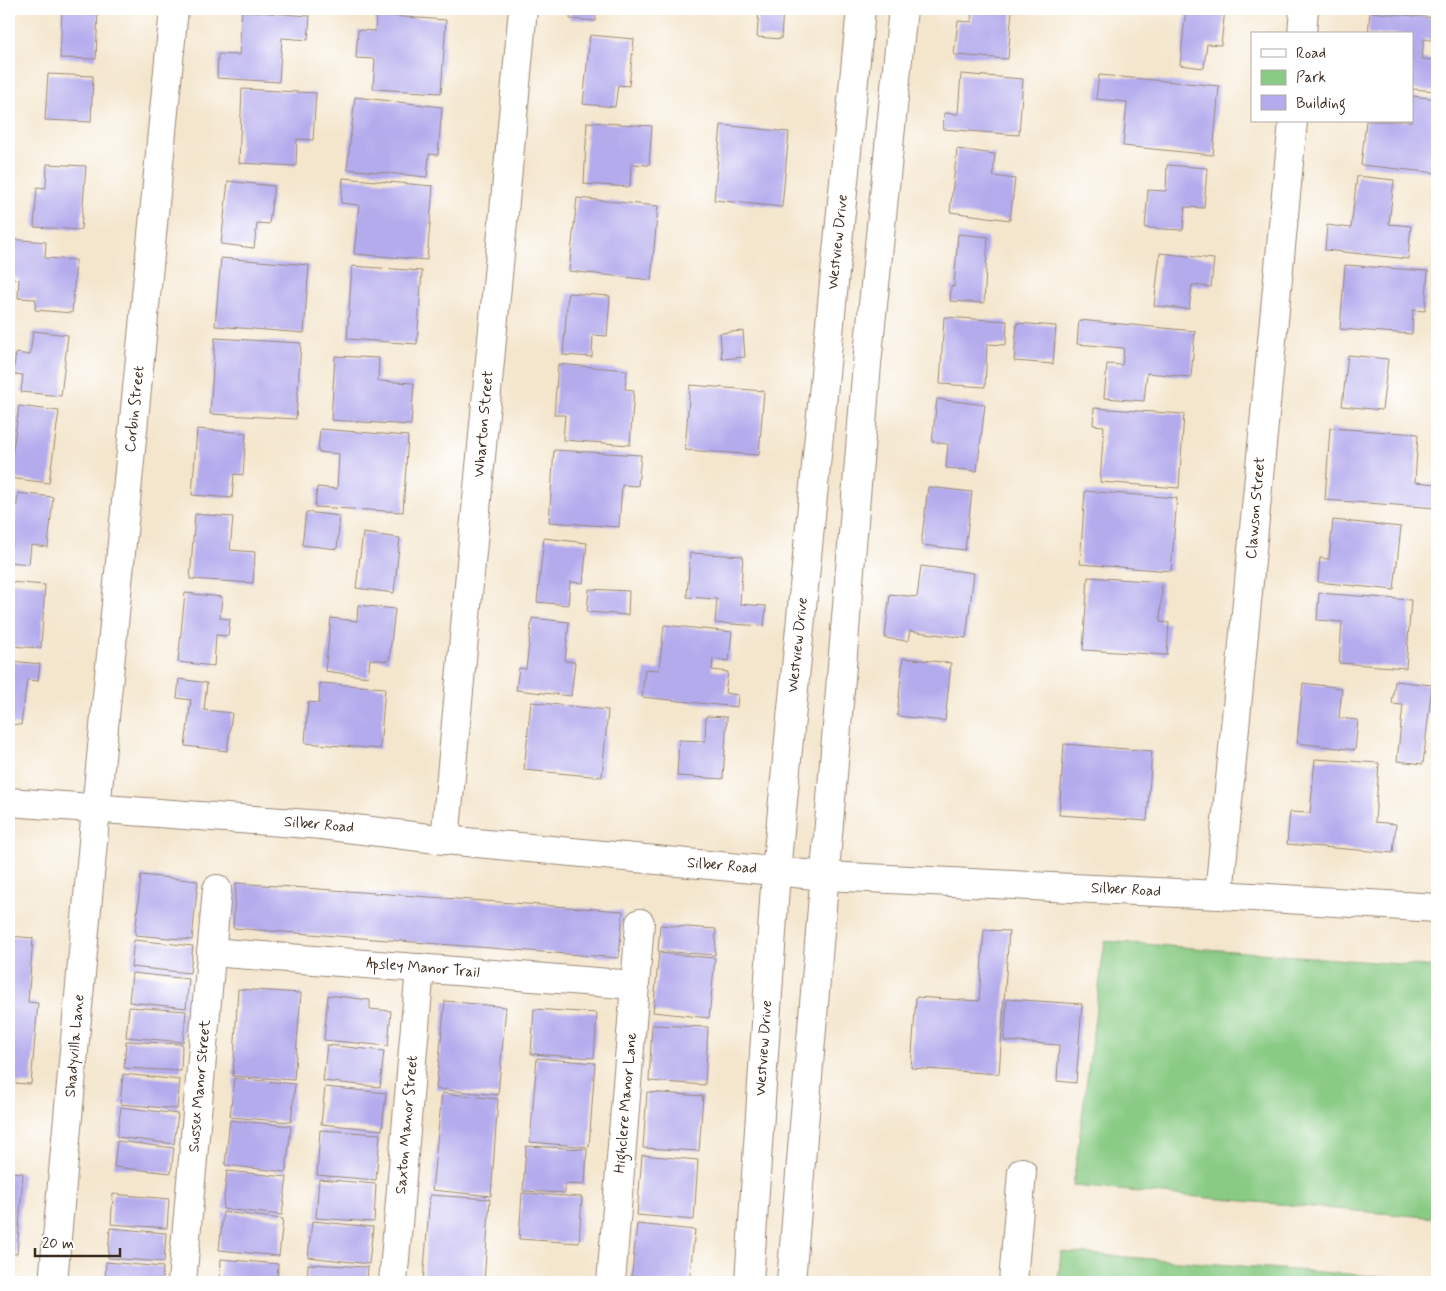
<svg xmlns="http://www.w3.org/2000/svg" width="1446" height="1291" viewBox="0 0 1446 1291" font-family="Mynerve,sans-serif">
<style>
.green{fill:#89cb84;stroke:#627a51}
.building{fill:#b4abed}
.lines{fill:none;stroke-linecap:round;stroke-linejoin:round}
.minor-casing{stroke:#988876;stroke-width:30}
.major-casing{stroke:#988876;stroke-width:30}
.minor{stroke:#fff;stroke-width:28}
.major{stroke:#fff;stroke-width:28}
.labels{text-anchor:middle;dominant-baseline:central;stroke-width:4;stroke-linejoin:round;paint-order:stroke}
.street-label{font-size:15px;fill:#3b2a1e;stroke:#fff}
</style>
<rect width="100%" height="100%" fill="#fff"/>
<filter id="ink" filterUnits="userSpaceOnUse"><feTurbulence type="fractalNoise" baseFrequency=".02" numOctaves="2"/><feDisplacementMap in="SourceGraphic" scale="10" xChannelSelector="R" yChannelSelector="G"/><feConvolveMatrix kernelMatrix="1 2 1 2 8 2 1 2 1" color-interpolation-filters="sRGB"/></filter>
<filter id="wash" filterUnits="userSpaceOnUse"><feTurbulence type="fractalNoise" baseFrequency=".0096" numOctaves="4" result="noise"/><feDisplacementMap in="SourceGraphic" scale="20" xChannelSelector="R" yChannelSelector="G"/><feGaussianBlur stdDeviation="1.12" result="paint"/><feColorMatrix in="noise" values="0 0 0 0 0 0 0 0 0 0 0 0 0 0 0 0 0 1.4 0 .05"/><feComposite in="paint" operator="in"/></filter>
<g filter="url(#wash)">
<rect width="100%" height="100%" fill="#f4e6cd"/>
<g class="green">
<polygon points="1105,941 1437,967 1437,1218 1073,1186"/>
<polygon points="1061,1252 1437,1281 1437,1282 1058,1282"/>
</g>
<g id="blocks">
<g class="building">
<polygon points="62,9 98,9 96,59 60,58"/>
<polygon points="571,9 596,9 596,21 570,19"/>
<polygon points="597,9 635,9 635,13"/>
<polygon points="759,9 783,9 781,39 757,37"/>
<polygon points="972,9 1012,9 1008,59 954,55 958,21 971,22"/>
<polygon points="1186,9 1225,9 1221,45 1207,44 1204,68 1180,65"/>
<polygon points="242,11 310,16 308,40 282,38 279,82 217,78 218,54 239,55"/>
<polygon points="1370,12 1437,18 1437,41 1424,39 1422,59 1437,60 1437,91 1412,89 1412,34 1368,34"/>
<polygon points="376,15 446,20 441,93 373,89 375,59 356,58 358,30 375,31"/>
<polygon points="590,35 634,39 629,86 618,85 615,107 583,104"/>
<polygon points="48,74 93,76 91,122 45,120"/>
<polygon points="961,74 1023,79 1019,135 943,129 944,113 958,114"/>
<polygon points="1099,75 1219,86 1213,155 1123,146 1127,102 1096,99"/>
<polygon points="242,89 316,93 313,140 297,139 296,166 239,163"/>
<polygon points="1412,96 1437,99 1437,173 1361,165 1366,121 1412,121"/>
<polygon points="355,97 442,107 438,155 429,154 427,177 347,169"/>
<polygon points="587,122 652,126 649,165 631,164 630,187 584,184"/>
<polygon points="721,125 789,132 782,207 714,200"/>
<polygon points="957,149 995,154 993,176 1015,179 1010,220 950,212"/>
<polygon points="47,164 86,166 81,230 34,227 37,187 46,188"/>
<polygon points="1167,165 1207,168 1204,208 1185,207 1183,230 1145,228 1148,190 1166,191"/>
<polygon points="1357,176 1394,180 1389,224 1411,226 1408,259 1325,250 1327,225 1351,228"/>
<polygon points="343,178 433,186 427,260 354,254 359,205 341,203"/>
<polygon points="228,181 274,186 269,224 257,223 254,248 221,244"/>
<polygon points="577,198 658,206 651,280 569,271"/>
<polygon points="958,234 988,237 984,303 950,301 951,286 954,287"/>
<polygon points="9,239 46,242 45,258 76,260 72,313 35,310 36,299 18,298 19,279 9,278"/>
<polygon points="1160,253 1214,259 1211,287 1192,285 1189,309 1154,306"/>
<polygon points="221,258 309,265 304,333 215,326"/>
<polygon points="1345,265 1428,271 1425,311 1413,310 1412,334 1340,329"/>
<polygon points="352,266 422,271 417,344 347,339"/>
<polygon points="568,293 610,296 607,336 593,335 592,357 563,355"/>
<polygon points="944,317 1007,321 1006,345 987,344 985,387 940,384"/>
<polygon points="1079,320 1195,331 1191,377 1147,373 1144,401 1104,398 1107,364 1122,365 1124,348 1077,344"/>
<polygon points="1017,323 1056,326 1053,364 1014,361"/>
<polygon points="33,331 68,335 61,396 21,392 23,375 13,374 16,353 30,355"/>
<polygon points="743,331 745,357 722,359 720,333"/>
<polygon points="215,338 301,343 296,419 210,414"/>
<polygon points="1348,355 1388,359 1382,410 1342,406"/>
<polygon points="335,356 379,358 378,381 414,383 411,425 331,420"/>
<polygon points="558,364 627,370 625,389 634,390 630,445 563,440 565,415 554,415"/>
<polygon points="690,385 764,391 759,455 685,450"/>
<polygon points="937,399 985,405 977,471 946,468 948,444 932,442"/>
<polygon points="19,406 59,411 49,483 9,478"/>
<polygon points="1094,408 1184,414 1179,488 1100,482 1104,426 1093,425"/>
<polygon points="1330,428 1418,434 1415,482 1437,484 1437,508 1325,500"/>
<polygon points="197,429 246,433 243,475 234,474 232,498 192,495"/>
<polygon points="320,429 408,436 403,512 315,507 317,487 337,489 339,454 318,452"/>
<polygon points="554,450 641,455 638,486 622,485 619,527 549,522"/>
<polygon points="928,487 972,492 965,550 921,545"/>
<polygon points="1085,491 1177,498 1171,571 1080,564"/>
<polygon points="18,493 53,497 48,547 31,545 29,564 9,562 9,545 12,546"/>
<polygon points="306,512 340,516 337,549 302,545"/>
<polygon points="195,514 233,517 230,550 255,552 253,583 190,579"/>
<polygon points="1333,520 1401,527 1394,590 1318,582 1320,558 1329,559"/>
<polygon points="363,533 400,538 394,593 356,588"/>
<polygon points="544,538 587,543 583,583 570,582 568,605 537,602"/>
<polygon points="690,553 743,556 740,604 766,606 764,626 715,623 717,599 687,597"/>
<polygon points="921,566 974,573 966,638 910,631 908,641 885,638 890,594 917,597"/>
<polygon points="1088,577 1162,582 1160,622 1169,623 1167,655 1083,650"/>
<polygon points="9,582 45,585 41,648 9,646"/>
<polygon points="589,589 629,591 628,615 587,612"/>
<polygon points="185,593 222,597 220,618 230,619 228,636 216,635 214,666 178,662"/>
<polygon points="1319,593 1411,600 1406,668 1339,663 1342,622 1317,620"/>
<polygon points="358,605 395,609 389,661 370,659 368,677 325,671 331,618 357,621"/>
<polygon points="532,618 569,622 565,661 575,662 571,696 516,690 519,668 526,669"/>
<polygon points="664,625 732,632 729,661 713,659 712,670 728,672 725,693 738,695 737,707 642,697 645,669 659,670"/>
<polygon points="903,658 951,663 945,721 897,716"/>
<polygon points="11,661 40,664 38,681 27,680 21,725 9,724"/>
<polygon points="179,679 207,683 204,710 232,713 227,751 185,746 191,700 177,698"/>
<polygon points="1395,681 1432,685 1423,764 1397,761 1403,705 1392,704"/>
<polygon points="320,683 385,688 380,749 305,743 308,702 319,703"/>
<polygon points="1303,683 1342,688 1339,718 1358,720 1355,750 1297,743"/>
<polygon points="531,702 608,710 602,777 524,770"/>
<polygon points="706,716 727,717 723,779 677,776 679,740 705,741"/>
<polygon points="1064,744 1152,751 1147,821 1059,815"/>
<polygon points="1315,759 1379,763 1375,822 1396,824 1393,853 1287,844 1290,812 1310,813"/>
<polygon points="141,875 198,881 192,940 135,935"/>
<polygon points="236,883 623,911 619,958 233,928"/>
<polygon points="660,925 716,929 715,955 658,951"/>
<polygon points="984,930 1009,931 999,1074 911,1068 916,997 979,1001"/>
<polygon points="9,936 33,938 28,1002 38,1003 31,1084 9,1083"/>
<polygon points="134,940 193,946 190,973 131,967"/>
<polygon points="659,953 715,958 709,1018 653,1012"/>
<polygon points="132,973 189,979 186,1008 129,1002"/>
<polygon points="238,989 301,993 294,1080 233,1076"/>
<polygon points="328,995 370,1000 370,1009 391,1011 388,1046 324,1040"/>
<polygon points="1007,999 1082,1004 1076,1083 1057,1081 1059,1045 1004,1041"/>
<polygon points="445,1001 506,1007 498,1095 436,1089"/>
<polygon points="129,1007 186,1011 183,1042 126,1037"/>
<polygon points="534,1009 597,1013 594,1058 531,1054"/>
<polygon points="652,1025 708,1027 705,1085 649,1081"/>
<polygon points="126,1041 182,1044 181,1071 124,1068"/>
<polygon points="327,1045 384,1051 380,1087 323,1081"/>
<polygon points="537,1058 595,1063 589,1147 530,1142"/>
<polygon points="123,1074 180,1080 177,1109 120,1104"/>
<polygon points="234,1078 295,1084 291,1122 230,1117"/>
<polygon points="325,1087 386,1093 382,1130 321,1124"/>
<polygon points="647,1092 703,1096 699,1151 643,1148"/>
<polygon points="442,1093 498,1099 491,1196 432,1190"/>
<polygon points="121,1107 178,1114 174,1144 117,1137"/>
<polygon points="230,1120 291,1126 286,1172 225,1165"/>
<polygon points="320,1130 380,1134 376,1180 317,1175"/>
<polygon points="117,1141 174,1148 171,1173 114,1167"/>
<polygon points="526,1146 587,1149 585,1185 565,1184 565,1193 523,1191"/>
<polygon points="642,1155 698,1160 694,1220 637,1215"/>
<polygon points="227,1171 287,1177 282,1215 223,1209"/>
<polygon points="9,1172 23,1173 17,1254 9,1253"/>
<polygon points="319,1179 376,1184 374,1222 316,1218"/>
<polygon points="522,1193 582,1197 579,1243 519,1239"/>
<polygon points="113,1194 169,1199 167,1228 111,1224"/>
<polygon points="430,1195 490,1199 484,1282 423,1282"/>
<polygon points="223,1212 283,1219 279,1256 219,1250"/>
<polygon points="312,1221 373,1227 369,1264 308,1257"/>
<polygon points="637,1224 695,1230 689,1282 631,1282"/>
<polygon points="110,1228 166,1233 164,1262 108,1258"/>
<polygon points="221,1259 278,1264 277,1282 220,1282"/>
<polygon points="106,1262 163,1267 162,1282 105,1282"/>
<polygon points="308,1264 368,1267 367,1282 307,1282"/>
</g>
</g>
</g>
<g filter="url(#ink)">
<use href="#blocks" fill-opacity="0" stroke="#988876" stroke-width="1"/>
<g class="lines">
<g class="minor-casing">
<g id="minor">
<polyline points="1302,34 1304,9"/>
<polyline points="9,802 322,825 445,840 826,876 1219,895 1437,908"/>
<polyline points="445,840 523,9"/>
<polyline points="1219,895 1293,121"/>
<polyline points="211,952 635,985"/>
<polyline points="53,1282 96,809 174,9"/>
<polyline points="182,1282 217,889"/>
<polyline points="393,1282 420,968"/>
<polyline points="611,1282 640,923"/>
<polyline points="1013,1282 1022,1172"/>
</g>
</g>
<g class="major-casing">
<g id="major">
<polyline points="749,1282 776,871 861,9"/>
<polyline points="791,1282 867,364 903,9"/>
</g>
</g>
<use href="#minor" class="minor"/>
<use href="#major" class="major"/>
</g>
</g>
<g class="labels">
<g class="street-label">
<text transform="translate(838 242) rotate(-84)">Westview Drive</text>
<text transform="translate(135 409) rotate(-84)">Corbin Street</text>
<text transform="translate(484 424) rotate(-85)">Wharton Street</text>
<text transform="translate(1256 508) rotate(-85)">Clawson Street</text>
<text transform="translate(798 645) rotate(-84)">Westview Drive</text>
<text transform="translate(319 825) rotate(5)">Silber Road</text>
<text transform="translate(722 866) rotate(5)">Silber Road</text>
<text transform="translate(1126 890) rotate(3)">Silber Road</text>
<text transform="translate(423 968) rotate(5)">Apsley Manor Trail</text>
<text transform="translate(75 1046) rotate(-85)">Shadyvilla Lane</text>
<text transform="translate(764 1048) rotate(-86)">Westview Drive</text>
<text transform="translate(200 1086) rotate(-85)">Sussex Manor Street</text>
<text transform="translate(626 1103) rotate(-85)">Highclere Manor Lane</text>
<text transform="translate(407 1125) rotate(-85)">Saxton Manor Street</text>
</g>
</g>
<rect width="1446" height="1291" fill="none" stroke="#fff" stroke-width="30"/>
<rect x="1251" y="32" width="162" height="90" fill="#ffffff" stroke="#b1aaa5"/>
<rect x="1261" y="49" width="25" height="8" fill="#ffffff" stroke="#b1aaa5"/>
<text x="1296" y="58" font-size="15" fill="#3b2a1e">Road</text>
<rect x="1261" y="70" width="25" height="15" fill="#89cb84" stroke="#b1aaa5"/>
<text x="1296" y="82" font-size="15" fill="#3b2a1e">Park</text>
<rect x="1261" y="95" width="25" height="15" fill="#b4abed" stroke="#b1aaa5"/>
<text x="1296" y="108" font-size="15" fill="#3b2a1e">Building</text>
<path d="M35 1248v8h85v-8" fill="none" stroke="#3b2a1e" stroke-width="2.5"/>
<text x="42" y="1248" font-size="15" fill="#3b2a1e" stroke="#ffffff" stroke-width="4" paint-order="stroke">20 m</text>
</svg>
